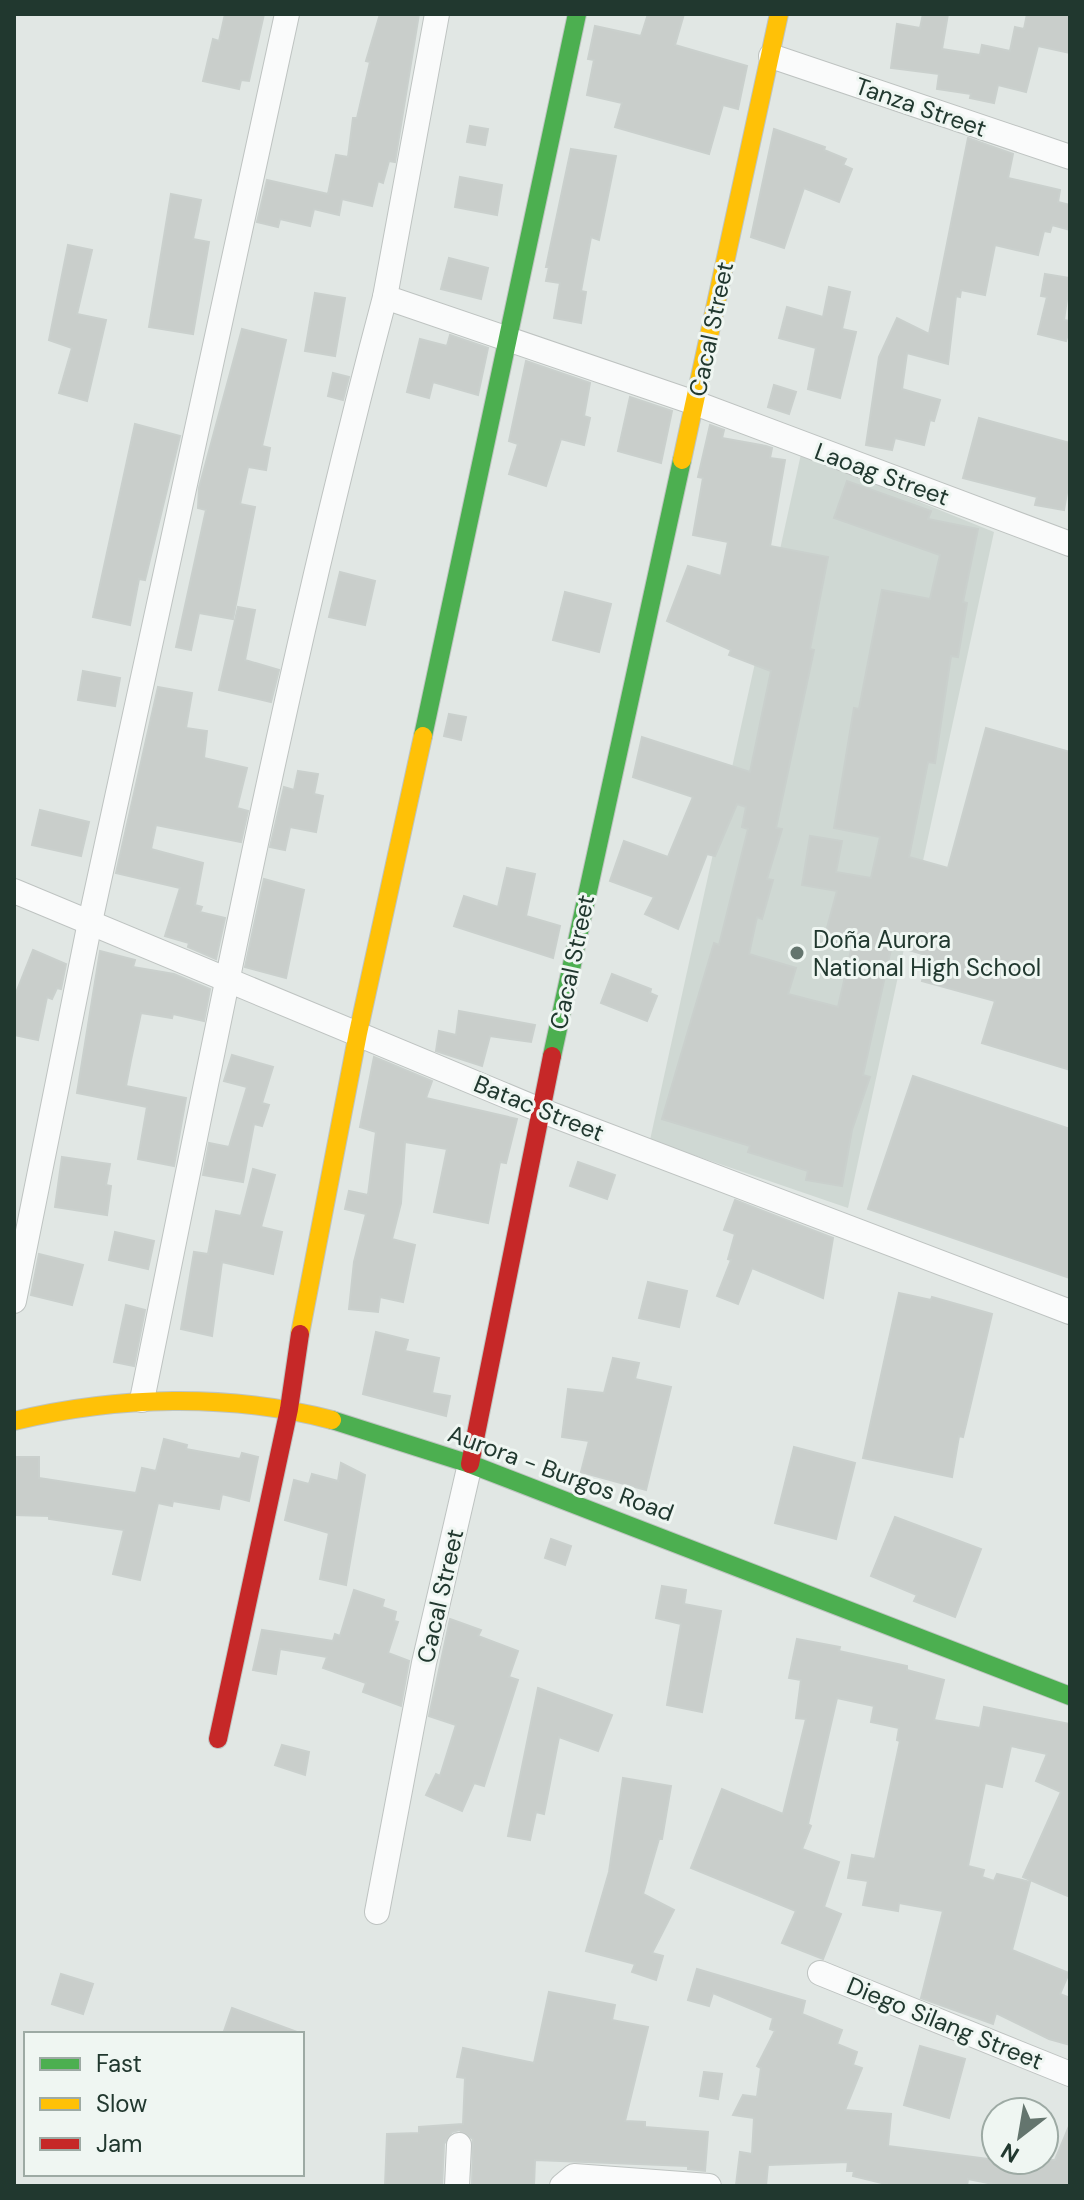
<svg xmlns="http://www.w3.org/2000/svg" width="1084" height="2200" viewBox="0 0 1084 2200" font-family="'DM Sans',sans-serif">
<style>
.built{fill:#cfd8d3}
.building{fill:#c9cecb;stroke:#cad0cd;stroke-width:2}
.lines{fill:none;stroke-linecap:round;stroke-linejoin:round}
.street-casing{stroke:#bec3c1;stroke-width:26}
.fast-casing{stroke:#bec4c1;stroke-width:20}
.slow-casing{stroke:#bec4c1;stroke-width:20}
.jam-casing{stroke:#bec4c1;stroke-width:20}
.street{stroke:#fafbfb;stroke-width:24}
.fast{stroke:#4caf50;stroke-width:18}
.slow{stroke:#ffc107;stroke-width:18}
.jam{stroke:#c62828;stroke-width:18}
.poi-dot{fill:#64756e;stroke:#eff6f2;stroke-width:3}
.labels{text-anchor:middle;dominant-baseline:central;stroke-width:6;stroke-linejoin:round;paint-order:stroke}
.street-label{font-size:24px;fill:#21382f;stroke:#eff6f2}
.poi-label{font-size:24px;fill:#21382f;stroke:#eff6f2;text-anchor:start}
</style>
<rect width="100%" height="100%" fill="#e1e7e4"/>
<polygon class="built" points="801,454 994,532 848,1208 650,1140"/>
<g class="building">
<polygon points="225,14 264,14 249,81 241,80 239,89 203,81 213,39 219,41"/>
<polygon points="380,14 419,14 395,162 389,161 383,183 378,181 372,206 342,199 339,215 314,209 310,226 280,219 278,227 257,222 267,180 328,194 336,155 348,157 353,118 357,118 370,62 366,61"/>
<polygon points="648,14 684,14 675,45 747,66 738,109 723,105 709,154 615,127 622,103 587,95 594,60 588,59 595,26 641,36"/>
<polygon points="923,14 948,14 942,49 980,55 982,45 1010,51 1015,27 1024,29 1027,14 1070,14 1070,53 1038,46 1026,92 998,85 994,103 970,98 971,94 937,89 939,74 891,68 897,24 920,28"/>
<polygon points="470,126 488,129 485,145 467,142"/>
<polygon points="774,129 825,147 824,150 846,159 843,165 852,169 839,202 804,188 784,248 751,237"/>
<polygon points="968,138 1013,154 1008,178 1060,190 1058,202 1070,205 1070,230 1052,225 1050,232 1044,231 1038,255 995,245 985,295 961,290 960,297 956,296 948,364 907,353 902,389 940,400 934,421 930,420 924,445 895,438 892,450 866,445 879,357 897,318 929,334"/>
<polygon points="571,149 616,156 599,240 591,237 581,291 586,292 581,323 554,318 560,283 546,281 549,267 546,267"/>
<polygon points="460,177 502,185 497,215 455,207"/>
<polygon points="171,194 201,200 193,239 209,242 193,334 149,327"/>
<polygon points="68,245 92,250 77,314 106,320 87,401 59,393 72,348 49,340"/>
<polygon points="449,258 488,268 481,299 441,289"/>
<polygon points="1045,274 1070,278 1064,320 1070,321 1070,326 1066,341 1038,334 1047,297 1041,296"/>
<polygon points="829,287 850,292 842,329 856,332 840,398 808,389 816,348 779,338 787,307 823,317"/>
<polygon points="315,293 345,298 335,356 305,351"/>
<polygon points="242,329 286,340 262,446 270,448 266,470 248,467 240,504 255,507 233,619 199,613 191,650 176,647 206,510 198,508 199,488"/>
<polygon points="450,335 488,348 478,395 433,382 429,398 407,392 420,339 447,346"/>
<polygon points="526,361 590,383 584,416 590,418 584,445 561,439 546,486 509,474 518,444 509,441"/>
<polygon points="333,373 349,377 343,400 328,396"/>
<polygon points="774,385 796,392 789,414 768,407"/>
<polygon points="630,397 672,411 661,463 618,451"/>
<polygon points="979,418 1070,443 1070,476 1064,510 1035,505 1037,497 963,478"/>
<polygon points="135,424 180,436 145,580 139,579 130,625 93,617"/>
<polygon points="710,425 724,430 722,438 766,446 772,448 770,458 785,460 770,546 828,557 810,649 814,650 776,828 782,829 767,879 773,880 762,919 757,917 749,954 796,968 788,994 838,1007 852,946 824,939 837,891 802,885 810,836 842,841 836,872 871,878 880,837 834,828 854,708 859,709 882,590 930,599 940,555 834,518 847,481 931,511 928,519 978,529 963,602 967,603 958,657 951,656 935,763 928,762 909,857 948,868 986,728 1070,752 1070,1070 982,1043 995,1001 922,981 929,956 892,945 863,1075 870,1077 852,1130 842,1186 806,1180 808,1171 748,1152 750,1146 662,1119 714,943 719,945 748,829 742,827 746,807 737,804 715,856 707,854 678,929 645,914 654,897 610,881 624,841 668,857 693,797 633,777 642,737 750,772 771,671 729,655 731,650 667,621 688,566 721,576 728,542 693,535 703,478 698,477"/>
<polygon points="340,572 375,581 365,625 329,617"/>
<polygon points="565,592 611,604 599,652 553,640"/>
<polygon points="238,607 255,610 245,660 279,670 271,702 219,690"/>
<polygon points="83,671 120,678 115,706 78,700"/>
<polygon points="158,687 192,693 186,728 207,731 204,758 247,768 237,808 248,811 241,842 156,825 151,849 203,863 195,905 202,907 200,912 225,918 216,959 188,947 189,943 165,936 180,888 116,873"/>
<polygon points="449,714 466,717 461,740 444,736"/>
<polygon points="298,771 318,774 314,794 323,796 316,832 290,827 285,850 270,847 284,787 294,790"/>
<polygon points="40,810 89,822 81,856 32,845"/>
<polygon points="507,868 535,874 526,916 560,926 553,958 454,926 464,896 498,907"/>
<polygon points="264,879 304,890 286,978 245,967"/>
<polygon points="33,950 66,964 61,989 57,988 52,999 47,997 38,1040 14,1035 14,998"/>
<polygon points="100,951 135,960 133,967 174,974 210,989 204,1021 173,1014 172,1018 141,1013 131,1060 126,1086 186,1098 174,1166 138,1159 147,1107 77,1093"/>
<polygon points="612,974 651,989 650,993 657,996 647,1021 601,1003"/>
<polygon points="459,1011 535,1025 531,1042 490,1036 482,1066 436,1051 439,1031 456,1035"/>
<polygon points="232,1055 273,1067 262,1103 269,1105 262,1126 254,1124 243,1182 203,1175 209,1143 229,1147 247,1087 224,1081"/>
<polygon points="374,1057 432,1081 426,1098 517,1119 506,1163 500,1162 488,1223 434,1212 447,1149 405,1142 401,1203 392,1239 415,1245 403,1302 380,1297 378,1312 349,1309 354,1262 366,1214 345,1209 349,1191 368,1195 376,1132 360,1127"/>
<polygon points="913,1076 1070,1129 1070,1278 868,1209"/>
<polygon points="62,1157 110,1164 106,1185 111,1186 107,1215 55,1207"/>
<polygon points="578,1162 615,1175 607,1199 570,1186"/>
<polygon points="253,1169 275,1175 261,1227 282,1232 273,1274 222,1262 212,1336 181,1329 194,1252 208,1254 216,1211 241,1216"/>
<polygon points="735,1200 833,1238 823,1298 752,1268 738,1304 717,1296 731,1260 728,1259 735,1234 724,1230"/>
<polygon points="115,1232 154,1241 148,1269 109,1260"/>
<polygon points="39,1254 83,1265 72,1305 31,1295"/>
<polygon points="648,1282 687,1291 679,1327 639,1318"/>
<polygon points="899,1293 931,1300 932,1297 992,1314 963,1437 959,1436 952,1477 863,1458"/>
<polygon points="126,1305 145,1310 134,1366 114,1362"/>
<polygon points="376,1332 408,1340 405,1351 439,1358 432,1393 450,1396 446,1416 363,1394"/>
<polygon points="613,1358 639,1363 635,1379 671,1387 646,1490 581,1472 589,1441 562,1437 568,1389 604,1393"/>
<polygon points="164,1439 187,1445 186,1449 240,1459 242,1453 258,1457 249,1501 222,1494 219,1509 173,1501 172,1506 158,1503 140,1580 113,1574 124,1530 49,1519 49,1516 14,1515 17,1457 39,1457 39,1478 136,1493 142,1468 156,1471"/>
<polygon points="794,1447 855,1463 836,1539 775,1523"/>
<polygon points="341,1463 365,1475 346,1585 320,1579 329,1533 285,1520 294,1480 309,1484 312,1474 338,1481"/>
<polygon points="895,1517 981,1549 955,1617 914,1601 917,1595 871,1576"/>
<polygon points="551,1539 571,1546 565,1565 545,1558"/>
<polygon points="662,1586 686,1590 684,1604 721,1611 702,1712 667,1705 681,1624 656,1618"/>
<polygon points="354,1590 384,1600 382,1607 396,1612 394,1621 398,1622 388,1653 409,1661 401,1706 363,1692 366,1683 323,1668 327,1657 280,1649 276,1674 253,1670 262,1630 333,1641 335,1634 340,1636"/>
<polygon points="450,1619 481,1630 478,1636 518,1651 509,1677 518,1680 484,1786 474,1783 462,1811 426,1795 436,1774 440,1776 456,1725 429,1716"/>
<polygon points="797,1639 840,1647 839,1651 907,1666 907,1670 944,1680 934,1720 980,1728 984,1707 1070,1724 1070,1897 1023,1877 1061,1792 1036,1781 1047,1754 1011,1746 1002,1787 985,1783 968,1866 984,1870 982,1877 994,1881 997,1874 1030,1882 1012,1950 1069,1973 1060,1994 1070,1998 1070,2045 1049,2039 996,2013 993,2024 921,1998 943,1911 899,1903 898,1911 863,1905 868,1881 848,1878 852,1855 875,1859 900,1741 897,1740 899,1728 871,1722 874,1706 837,1698 808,1824 811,1826 802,1849 839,1862 824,1907 841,1914 823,1959 782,1943 796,1911 691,1868 722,1789 783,1814 806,1719 796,1718 801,1680 789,1678"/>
<polygon points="538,1688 612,1715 598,1751 559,1737 544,1814 536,1812 530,1840 508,1836"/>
<polygon points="282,1745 309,1752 305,1775 275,1765"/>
<polygon points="623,1778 671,1786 662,1839 659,1839 643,1894 674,1910 652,1953 663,1956 656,1980 632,1972 635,1964 586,1951 609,1872"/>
<polygon points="697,1969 805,2001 802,2014 842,2030 837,2044 857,2052 853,2065 862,2068 845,2110 891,2114 888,2146 996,2160 1055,2160 1070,2124 1070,2186 1003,2186 968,2179 967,2186 894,2186 853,2176 854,2171 847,2171 848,2162 768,2165 766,2186 736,2185 740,2152 752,2154 754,2118 733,2115 743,2095 757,2097 761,2068 757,2066 775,2031 770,2029 773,2018 713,1993 709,2006 688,2000"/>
<polygon points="61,1974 93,1984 83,2014 52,2004"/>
<polygon points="549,1992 615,2005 612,2020 648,2027 625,2121 645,2122 645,2127 708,2132 705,2171 688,2169 688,2166 535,2160 534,2186 472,2186 473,2139 459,2130 452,2132 444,2144 442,2186 385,2186 387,2134 419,2133 419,2127 463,2124 465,2078 457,2077 463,2048 534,2063"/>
<polygon points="232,2008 297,2032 297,2034 223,2034"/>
<polygon points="920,2046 965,2059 949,2118 904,2105"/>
<polygon points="704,2072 722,2074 718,2099 700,2096"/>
</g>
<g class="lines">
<g class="street-casing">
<g id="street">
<polyline points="437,14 385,297 695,403 1070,544"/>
<polyline points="771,56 1070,157"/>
<polyline points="14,891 540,1110 1070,1312"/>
<polyline points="14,1301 90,922 287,14"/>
<path d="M142,1400C217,1031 288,661 385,297"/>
<polyline points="377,1912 424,1663 470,1464"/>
<polyline points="820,1973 1070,2074"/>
<polyline points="457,2186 459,2145"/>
<polyline points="562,2186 574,2176 709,2186"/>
</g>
</g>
<g class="fast-casing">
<g id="fast">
<polyline points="423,736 577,14"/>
<polyline points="552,1056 682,460"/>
<polyline points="332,1420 470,1464 1070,1696"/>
</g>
</g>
<g class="slow-casing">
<g id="slow">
<polyline points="682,460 779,14"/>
<polyline points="300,1334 358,1033 423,736"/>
<path d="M14,1421C117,1396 229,1393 332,1420"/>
</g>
</g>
<g class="jam-casing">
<g id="jam">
<polyline points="470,1464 552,1056"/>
<polyline points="218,1739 289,1409 300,1334"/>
</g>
</g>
<use href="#street" class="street"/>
<use href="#fast" class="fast"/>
<use href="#slow" class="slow"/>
<use href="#jam" class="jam"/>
</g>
<circle class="poi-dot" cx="797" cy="953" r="8"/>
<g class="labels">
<g class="street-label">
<text transform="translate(921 107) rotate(19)">Tanza Street</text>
<text transform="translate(711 329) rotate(-78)">Cacal Street</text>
<text transform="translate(882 474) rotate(20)">Laoag Street</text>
<text transform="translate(572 962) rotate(-78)">Cacal Street</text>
<text transform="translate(539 1108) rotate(22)">Batac Street</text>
<text transform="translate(561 1473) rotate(20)">Aurora - Burgos Road</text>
<text transform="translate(440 1596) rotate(-77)">Cacal Street</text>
<text transform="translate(945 2023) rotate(22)">Diego Silang Street</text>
</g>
<g class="poi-label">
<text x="813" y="939">Doña Aurora<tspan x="813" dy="28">National High School</tspan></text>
</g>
</g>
<rect width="1084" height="2200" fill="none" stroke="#21382f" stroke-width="32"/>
<rect x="24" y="2032" width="280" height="144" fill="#eff6f2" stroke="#9daaa4" stroke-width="2"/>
<rect x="40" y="2058" width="40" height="12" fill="#4caf50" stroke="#9daaa4" stroke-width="2"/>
<text x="96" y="2072" font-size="24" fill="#21382f">Fast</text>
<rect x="40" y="2098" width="40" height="12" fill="#ffc107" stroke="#9daaa4" stroke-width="2"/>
<text x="96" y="2112" font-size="24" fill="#21382f">Slow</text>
<rect x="40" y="2138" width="40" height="12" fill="#c62828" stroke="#9daaa4" stroke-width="2"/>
<text x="96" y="2152" font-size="24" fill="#21382f">Jam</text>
<g transform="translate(1020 2136) rotate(211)"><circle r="38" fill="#eff6f2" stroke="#9daaa4" stroke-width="2"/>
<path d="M0-6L14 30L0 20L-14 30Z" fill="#64756e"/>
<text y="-12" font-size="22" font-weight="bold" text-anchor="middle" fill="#21382f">N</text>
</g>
</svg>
